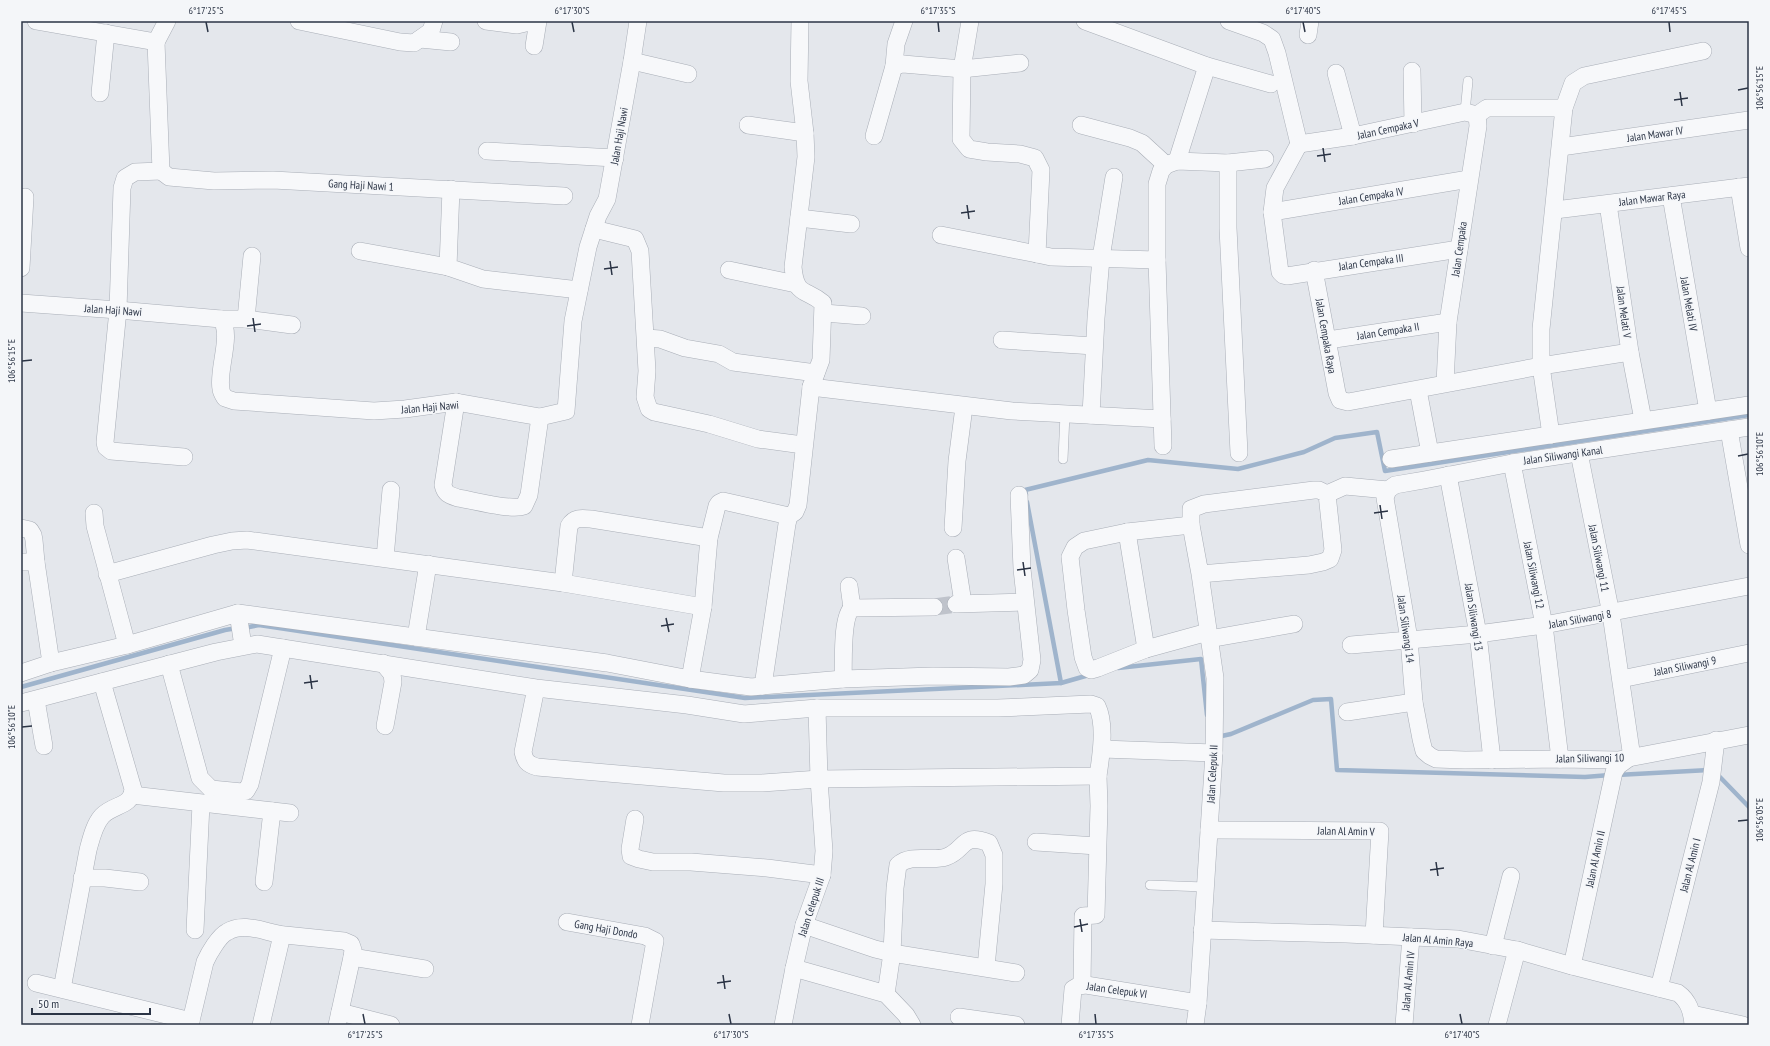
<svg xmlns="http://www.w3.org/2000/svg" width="1770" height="1046" viewBox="0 0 1770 1046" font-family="'PT Sans Narrow',sans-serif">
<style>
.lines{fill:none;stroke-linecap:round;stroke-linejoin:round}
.stream{stroke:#9fb4cc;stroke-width:4.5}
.street-tunnel{stroke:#bfc3cb;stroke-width:17;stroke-dasharray:17 8;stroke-linecap:butt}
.lane-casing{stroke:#a9aeb7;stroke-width:10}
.street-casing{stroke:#a9aeb7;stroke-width:18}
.lane{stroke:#f7f8fa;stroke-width:9}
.street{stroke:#f7f8fa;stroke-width:17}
.ticks{fill:none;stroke:#2b3445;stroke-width:1.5}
.labels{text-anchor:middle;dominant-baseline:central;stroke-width:3;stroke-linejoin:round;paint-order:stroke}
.street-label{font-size:11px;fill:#2b3445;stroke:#f4f6f9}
.neatline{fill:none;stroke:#2b3445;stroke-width:1.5}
.ticks-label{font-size:10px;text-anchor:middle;fill:#2b3445}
</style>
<rect width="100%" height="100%" fill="#e4e7ec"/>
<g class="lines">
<g class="stream">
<polyline points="1026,495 1025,490 1148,460 1238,469 1304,452 1335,438 1377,432 1385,471 1749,415"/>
<polyline points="1027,502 1061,683"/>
<polyline points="244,628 259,625 745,698 1061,683 1089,675"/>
<polyline points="1118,668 1201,659 1207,715"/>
<polyline points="21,687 225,630 237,628"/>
<polyline points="1217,737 1231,734 1313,700 1331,699 1337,770 1585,777 1610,775"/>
<polyline points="1717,774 1749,807"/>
<polyline points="1617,775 1709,770"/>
</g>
<polyline class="street-tunnel" points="934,607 956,604"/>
<g class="lane-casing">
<g id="lane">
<polyline points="1465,112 1468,81"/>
<polyline points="1063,459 1065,414"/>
<polyline points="1150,885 1205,887"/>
</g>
</g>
<g class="street-casing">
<g id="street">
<polyline points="36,21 156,42 167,21"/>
<polyline points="299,21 400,42 414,43 431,31 434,21"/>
<polyline points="486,21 517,25 534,21"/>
<polyline points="904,21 896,44 894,66 903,64 962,69 1020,63"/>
<polyline points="970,21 962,69 961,139 969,149 987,152 1020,154 1035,158 1041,170 1037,254 1051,257 1157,260"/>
<polyline points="1085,21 1207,66 1271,84"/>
<polyline points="1229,21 1263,33 1272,39 1277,53 1299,144"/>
<polyline points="1308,35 1310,21"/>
<polyline points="420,39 451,42"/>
<polyline points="156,42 161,171 135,172 125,178 122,188 118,310 105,442 106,447 111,451 184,457"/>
<polyline points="534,46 538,21"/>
<polyline points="632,61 688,74"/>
<polyline points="1412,71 1413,124"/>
<polyline points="1336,73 1353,136"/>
<polyline points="100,93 106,33"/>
<polyline points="1477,115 1487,108 1564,108"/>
<polyline points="748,125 805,133"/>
<polyline points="1081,125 1130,138 1142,143 1166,165"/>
<polyline points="874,136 894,66"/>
<polyline points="1299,144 1275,188 1272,212 1280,272 1283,275 1287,276 1459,249"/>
<polyline points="1299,144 1353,136 1465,112 1477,115"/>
<polyline points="1561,147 1749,120"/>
<polyline points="487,151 615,158"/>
<polyline points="1177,161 1207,66"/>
<polyline points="1228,163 1228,228 1239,453"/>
<polyline points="161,171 169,177 214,181 273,180 564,196"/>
<polyline points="1739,187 1749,248"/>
<polyline points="451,189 448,267 483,279 579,290"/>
<polyline points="1671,196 1708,411"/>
<polyline points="1608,204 1630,352 1643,420"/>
<polyline points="1555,210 1749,186"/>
<polyline points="1272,212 1469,179"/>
<polyline points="799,218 851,224"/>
<polyline points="594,229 635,239 640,251 647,371 645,397 649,409 654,412 709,424 758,439 803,445"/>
<polyline points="941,235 1037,254"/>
<polyline points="360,251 448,267"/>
<polyline points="21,268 25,197"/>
<polyline points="729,270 796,284"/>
<polyline points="1314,270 1337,393 1340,400 1348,402 1541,366 1630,352"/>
<path d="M21,303L118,310L221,319C233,335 217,370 221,389C221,392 223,395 225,398L234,401L374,411L405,409L456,402L540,417L566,411L573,321L588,247L598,216L607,199L632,61L638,21"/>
<polyline points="824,313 862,316"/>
<polyline points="221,319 246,319 292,325"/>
<polyline points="246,319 252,256"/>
<polyline points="646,338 660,339 685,348 719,354 733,362 816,373"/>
<polyline points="1002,340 1094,346"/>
<polyline points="1328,340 1448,322"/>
<polyline points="1445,383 1448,322 1478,126 1477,115"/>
<polyline points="811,387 1012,411 1162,419"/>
<polyline points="1418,390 1430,453"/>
<path d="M456,402L443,485C445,494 449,495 458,498C472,500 512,511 524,506L529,495L540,417"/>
<polyline points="1091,415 1096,318 1101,258 1114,177"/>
<polyline points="1749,427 1512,463 1424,480 1395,485 1388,490 1385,498 1409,639 1414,702 1421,739 1424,751 1430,756 1436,759 1465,760 1560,759 1618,760 1749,735"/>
<polyline points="1729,430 1749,545"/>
<polyline points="1551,435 1541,366 1541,329 1564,108 1573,83 1584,76 1703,51"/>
<polyline points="1163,446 1157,260 1157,184 1161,171 1166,165 1177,161 1228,163 1265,159"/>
<polyline points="1391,459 1749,405"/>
<polyline points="1512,463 1544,625 1560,759"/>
<polyline points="1448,475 1478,634 1492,760"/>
<polyline points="1327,494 1345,486 1388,490"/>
<polyline points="94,513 95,526 127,645"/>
<polyline points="1191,525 1127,532 1084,541 1075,547 1070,557 1076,610 1083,657 1087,668 1091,670 1098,668 1146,649 1208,632"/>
<polyline points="21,528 30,530 33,535 34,540 36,562"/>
<polyline points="953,528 957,461 964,407"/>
<polyline points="1127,532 1146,649"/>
<polyline points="385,558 391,490"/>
<polyline points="956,558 963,603"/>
<polyline points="21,562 36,562 51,663"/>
<polyline points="107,574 213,545 232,541 247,540 563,583 703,607"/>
<path d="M563,583L569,526C574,517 582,518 591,519L709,538"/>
<polyline points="849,586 852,608"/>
<polyline points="956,604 1024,602"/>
<polyline points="238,613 243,646"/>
<polyline points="416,637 428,564"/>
<polyline points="1209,639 1294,624"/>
<polyline points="1351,645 1478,634 1544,625 1749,586"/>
<polyline points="383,663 392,674 393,682 385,726"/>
<polyline points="169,664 200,778 211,789 242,792 246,791 250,784 283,648"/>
<polyline points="21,673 51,663 127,645 238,613 607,663 690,679 751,687 843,679 933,676 1009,677 1024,675 1030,670 1032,660 1022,569 1019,495"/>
<polyline points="690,679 703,607 709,538 717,506 719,503 723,501 789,516"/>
<path d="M843,679C844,664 841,618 852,608L934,607"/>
<polyline points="1621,679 1749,653"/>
<path d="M763,686L787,524L789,516L795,512L798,505L811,387L821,360L823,303C805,288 796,297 793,267L806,157L805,133L799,81L800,21"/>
<polyline points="36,700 44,746"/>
<path d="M21,703L216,652L257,644L536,688L687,705L744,714L817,708H998L1091,704L1097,706C1106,724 1101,756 1098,776L819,779L762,783H724L537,767C527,764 525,761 523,752L536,688"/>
<polyline points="817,708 819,779 824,851 822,875 804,925 794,968 886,994 906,1015 912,1025"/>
<polyline points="1347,712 1414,702"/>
<polyline points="1102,749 1214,753"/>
<polyline points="132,795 290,813"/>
<polyline points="635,819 630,849 631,856 639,859 653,862 691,862 767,868 822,875"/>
<polyline points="1209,830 1380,831 1374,935"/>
<polyline points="1036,842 1097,846"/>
<polyline points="82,878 105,878 140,882"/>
<polyline points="264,882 272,811"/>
<polyline points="567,922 645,936 655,941 640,1025"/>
<polyline points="804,925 875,949 892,953 1016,973"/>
<polyline points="195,930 201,804"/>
<path d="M1202,930L1346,934L1458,939L1517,950L1572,966L1678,993C1689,1001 1692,1012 1693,1025"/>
<polyline points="1493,946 1511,876"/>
<polyline points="352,957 425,969"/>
<polyline points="1572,966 1614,772 1618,766 1629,758 1631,751 1611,614 1579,453"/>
<polyline points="36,983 191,1021"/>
<polyline points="1082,985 1083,916 1096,915 1099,806 1098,776"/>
<polyline points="1659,988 1711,782 1716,740"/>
<path d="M62,989L88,850C91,839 94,825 102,816C113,804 132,807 133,789L102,682"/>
<path d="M886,994L892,953L895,888L898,865C912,853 931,862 946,857C966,850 961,832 989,843L994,855V884L986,967"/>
<polyline points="340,1012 391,1025"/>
<polyline points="1692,1014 1743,1025"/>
<polyline points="959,1017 1016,1025"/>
<path d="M190,1025L205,962C209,953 219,936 227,932C244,921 266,933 285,935C304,937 324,939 344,941L351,944L353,950L352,957L337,1025"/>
<polyline points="261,1025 282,935"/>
<polyline points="783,1025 794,968"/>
<polyline points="1070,1025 1073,989 1078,986 1086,985 1198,1003"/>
<polyline points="1195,1025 1198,1003 1214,753 1215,678 1200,574 1191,525 1191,509 1204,504 1314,490 1319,490 1327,494 1333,550 1330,559 1323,562 1309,565 1200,574"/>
<polyline points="1404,1025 1411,937"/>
<polyline points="1497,1025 1517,950"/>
</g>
</g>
<use href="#lane" class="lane"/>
<use href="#street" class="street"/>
</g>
<path class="ticks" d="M206,22L208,32M572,22L574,32M938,22L939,32M1303,22L1305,32M1669,22L1670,32M1738,90L1748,88M1680,92L1682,106M1674,100L1688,98M1323,148L1325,162M1317,156L1331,154M967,205L969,219M961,213L975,211M610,261L612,275M604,269L618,267M253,318L255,332M247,326L261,324M22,361L32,360M1738,456L1748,454M1380,505L1382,519M1374,513L1388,511M1023,562L1025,576M1017,570L1031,568M666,618L669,632M661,626L674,624M310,675L312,689M304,683L318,681M22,727L32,726M1738,821L1748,820M1436,862L1438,876M1430,870L1444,868M1080,919L1082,932M1074,927L1088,924M723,975L725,989M717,983L731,981M363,1014L365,1024M729,1014L731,1024M1095,1014L1096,1024M1460,1014L1462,1024"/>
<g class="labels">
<g class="street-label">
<text transform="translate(1388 129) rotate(-12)">Jalan Cempaka V</text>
<text transform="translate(1655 134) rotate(-8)">Jalan Mawar IV</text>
<text transform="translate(619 136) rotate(-80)">Jalan Haji Nawi</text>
<text transform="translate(361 185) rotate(3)">Gang Haji Nawi 1</text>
<text transform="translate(1371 196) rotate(-9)">Jalan Cempaka IV</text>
<text transform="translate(1652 198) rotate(-7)">Jalan Mawar Raya</text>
<text transform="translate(1459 249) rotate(-82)">Jalan Cempaka</text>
<text transform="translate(1371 262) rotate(-8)">Jalan Cempaka III</text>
<text transform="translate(1689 304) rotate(80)">Jalan Melati IV</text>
<text transform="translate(113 310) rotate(4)">Jalan Haji Nawi</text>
<text transform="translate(1624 312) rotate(82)">Jalan Melati V</text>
<text transform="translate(1388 331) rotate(-9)">Jalan Cempaka II</text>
<text transform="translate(1326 336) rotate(80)">Jalan Cempaka Raya</text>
<text transform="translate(430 407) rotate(-5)">Jalan Haji Nawi</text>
<text transform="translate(1563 455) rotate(-8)">Jalan Siliwangi Kanal</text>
<text transform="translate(1599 558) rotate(79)">Jalan Siliwangi 11</text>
<text transform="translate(1534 575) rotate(79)">Jalan Siliwangi 12</text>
<text transform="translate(1474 617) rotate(81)">Jalan Siliwangi 13</text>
<text transform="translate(1580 619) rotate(-10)">Jalan Siliwangi 8</text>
<text transform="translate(1406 629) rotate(82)">Jalan Siliwangi 14</text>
<text transform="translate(1685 666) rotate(-11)">Jalan Siliwangi 9</text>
<text transform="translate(1590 758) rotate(-1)">Jalan Siliwangi 10</text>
<text transform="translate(1212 774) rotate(-87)">Jalan Celepuk II</text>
<text transform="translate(1346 831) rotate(1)">Jalan Al Amin V</text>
<text transform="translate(1595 859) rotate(-78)">Jalan Al Amin II</text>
<text transform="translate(1690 865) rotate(-76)">Jalan Al Amin I</text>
<text transform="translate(811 907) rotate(-72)">Jalan Celepuk III</text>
<text transform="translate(606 929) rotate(10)">Gang Haji Dondo</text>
<text transform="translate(1438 940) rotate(5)">Jalan Al Amin Raya</text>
<text transform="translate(1408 981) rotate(-85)">Jalan Al Amin IV</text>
<text transform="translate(1117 990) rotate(8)">Jalan Celepuk VI</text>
</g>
</g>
<rect width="1770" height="1046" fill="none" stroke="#f4f6f9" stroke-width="44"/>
<path d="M32 1008v6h118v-6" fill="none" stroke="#2b3445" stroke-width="2"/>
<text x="38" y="1008" font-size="12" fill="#2b3445" stroke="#f4f6f9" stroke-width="3" paint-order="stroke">50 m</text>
<rect x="22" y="22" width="1726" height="1002" class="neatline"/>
<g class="ticks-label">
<text x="206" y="14">6°17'25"S</text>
<text x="572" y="14">6°17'30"S</text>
<text x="938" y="14">6°17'35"S</text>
<text x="1303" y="14">6°17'40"S</text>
<text x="1669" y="14">6°17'45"S</text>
<text transform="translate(1759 88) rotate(-90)" y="4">106°56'15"E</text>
<text transform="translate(11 361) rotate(-90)" y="4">106°56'15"E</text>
<text transform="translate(1759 454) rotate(-90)" y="4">106°56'10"E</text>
<text transform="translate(11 727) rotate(-90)" y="4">106°56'10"E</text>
<text transform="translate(1759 820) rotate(-90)" y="4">106°56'05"E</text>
<text x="365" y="1038">6°17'25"S</text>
<text x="731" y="1038">6°17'30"S</text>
<text x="1096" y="1038">6°17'35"S</text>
<text x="1462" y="1038">6°17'40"S</text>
</g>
</svg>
